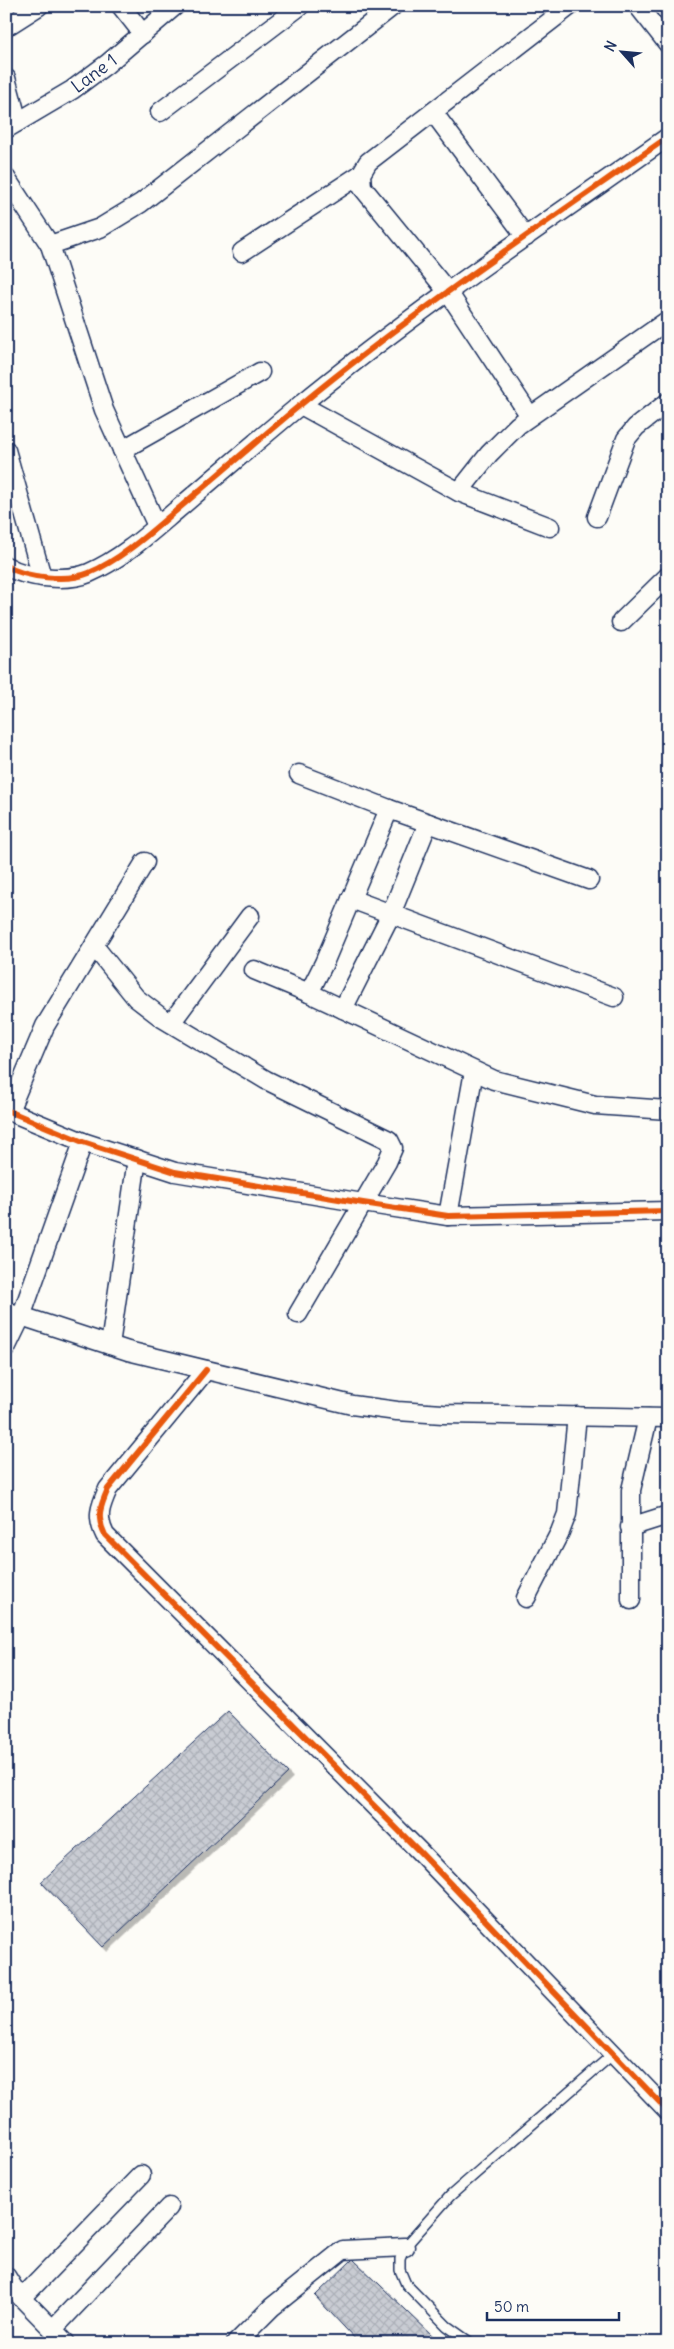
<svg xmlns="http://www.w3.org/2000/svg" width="674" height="2349" viewBox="0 0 674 2349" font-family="Delius,sans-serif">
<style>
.grass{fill:url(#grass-tufts);stroke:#7e88a0}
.building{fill:url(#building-cross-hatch);stroke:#1b2f5e;filter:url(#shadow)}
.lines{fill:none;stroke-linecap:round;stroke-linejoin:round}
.service-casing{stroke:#1b2f5e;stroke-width:12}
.minor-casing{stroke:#1b2f5e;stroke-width:21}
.service{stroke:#fdfcf7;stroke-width:9}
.minor{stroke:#fdfcf7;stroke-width:18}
.cycleway-casing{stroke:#fdfcf7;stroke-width:9}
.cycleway{stroke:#e8590c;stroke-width:6}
.labels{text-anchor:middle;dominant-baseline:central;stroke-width:4.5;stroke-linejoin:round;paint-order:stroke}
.street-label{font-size:18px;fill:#1b2f5e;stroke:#fdfcf7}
</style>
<defs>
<pattern id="grass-tufts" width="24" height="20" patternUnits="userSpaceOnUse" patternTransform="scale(1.25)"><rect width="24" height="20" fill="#e0e1e3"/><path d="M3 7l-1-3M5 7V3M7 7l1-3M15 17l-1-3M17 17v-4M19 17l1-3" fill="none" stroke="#c0c1c5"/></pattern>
<pattern id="building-cross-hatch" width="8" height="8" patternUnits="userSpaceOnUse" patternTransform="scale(1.25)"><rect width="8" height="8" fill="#c9ccd3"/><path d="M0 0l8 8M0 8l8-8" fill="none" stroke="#acb0b8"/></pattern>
<filter id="shadow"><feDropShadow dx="4.5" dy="4.5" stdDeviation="0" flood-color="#0004"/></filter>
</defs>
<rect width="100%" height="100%" fill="#fdfcf7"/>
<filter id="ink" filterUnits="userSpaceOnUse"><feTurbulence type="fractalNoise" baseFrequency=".02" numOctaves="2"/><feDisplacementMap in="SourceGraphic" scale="10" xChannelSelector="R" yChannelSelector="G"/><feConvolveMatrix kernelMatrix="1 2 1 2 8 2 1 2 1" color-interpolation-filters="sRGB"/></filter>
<g filter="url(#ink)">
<polygon class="grass" points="645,6 668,6 668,35"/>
<g class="building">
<polygon points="228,1711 288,1773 103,1947 41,1882"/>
<polygon points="353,2259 434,2337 429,2343 359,2343 315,2296"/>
</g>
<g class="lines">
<g class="service-casing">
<polyline id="service" points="471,2343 447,2326 406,2284 400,2270 400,2259 405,2247 450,2196 613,2054"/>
</g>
<g class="minor-casing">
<g id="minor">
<polyline points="121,6 143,34"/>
<polyline points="638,6 668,44"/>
<polyline points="6,27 39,6"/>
<polyline points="6,78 18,122"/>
<polyline points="160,112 300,6"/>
<polyline points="433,112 526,237"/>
<polyline points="6,129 72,90 107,64 175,6"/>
<polyline points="6,178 50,245 104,410 157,526"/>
<polyline points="50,245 100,228 141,203 393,6"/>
<polyline points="242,252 361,174"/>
<polyline points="301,405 459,492 550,527"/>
<polyline points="530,416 448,292 362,187 361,174 368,162 570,6"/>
<polyline points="6,450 42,577"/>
<polyline points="122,450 260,372"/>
<polyline points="459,492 489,454 518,425 668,320"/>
<polyline points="597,517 626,439 636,427 668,402"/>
<path d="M6,566C26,578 68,582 89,573C122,559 152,531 178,509C219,474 258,440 299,406C417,309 544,224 668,137"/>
<polyline points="621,622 668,576"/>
<polyline points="299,774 389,809 589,880"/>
<polyline points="351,899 614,997"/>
<polyline points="94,946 136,998 162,1018 266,1080 389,1140 393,1148 387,1162 298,1314"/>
<polyline points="254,970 309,993 494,1080 595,1105 668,1110"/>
<polyline points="309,993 324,963 389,809"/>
<polyline points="343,1009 391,914 428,823"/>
<polyline points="171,1023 250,916"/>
<polyline points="6,1110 83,1142 175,1172 363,1203 448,1216 668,1211"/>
<polyline points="9,1111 45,1026 145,862"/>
<polyline points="448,1216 474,1071"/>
<polyline points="6,1311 128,1351 352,1405 397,1411 443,1414 668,1418"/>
<polyline points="110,1345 137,1159"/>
<polyline points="6,1348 21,1317 83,1142"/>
<path d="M206,1370L108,1489C100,1507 96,1517 105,1535L419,1851L668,2111"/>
<polyline points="630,1527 668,1515"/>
<polyline points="526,1598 560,1532 567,1514 577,1416"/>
<polyline points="631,1600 631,1490 648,1418"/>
<polyline points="6,2276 16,2292 66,2343"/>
<polyline points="22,2298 141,2175"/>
<polyline points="53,2329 169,2207"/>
<polyline points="236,2343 272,2307 343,2250 405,2247"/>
</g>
</g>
<use href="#service" class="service"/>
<use href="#minor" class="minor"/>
<g class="cycleway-casing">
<g id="cycleway">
<path d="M6,566C26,578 68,582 89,573C122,559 152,531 178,509C219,474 258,440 299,406C417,309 544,224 668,137"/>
<polyline points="6,1110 83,1142 175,1172 363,1203 448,1216 668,1211"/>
<path d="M206,1370L108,1489C100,1507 96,1517 105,1535L419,1851L668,2111"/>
</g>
</g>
<use href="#cycleway" class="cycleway"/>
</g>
</g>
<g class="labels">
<g class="street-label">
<text transform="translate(94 73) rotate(-37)">Lane 1</text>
</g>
</g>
<rect width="674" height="2349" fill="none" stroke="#fdfcf7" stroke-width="25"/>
<rect x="12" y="12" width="649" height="2324" fill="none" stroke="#1b2f5e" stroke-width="2" filter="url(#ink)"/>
<g transform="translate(622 52) rotate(297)" stroke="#fdfcf7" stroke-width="4" paint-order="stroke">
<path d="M0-4L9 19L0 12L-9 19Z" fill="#1b2f5e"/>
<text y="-8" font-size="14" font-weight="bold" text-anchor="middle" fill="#1b2f5e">N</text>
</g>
<path d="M487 2312v8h132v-8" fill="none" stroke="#1b2f5e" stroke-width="2.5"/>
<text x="494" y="2312" font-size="15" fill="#1b2f5e" stroke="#fdfcf7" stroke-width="4" paint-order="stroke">50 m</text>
</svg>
